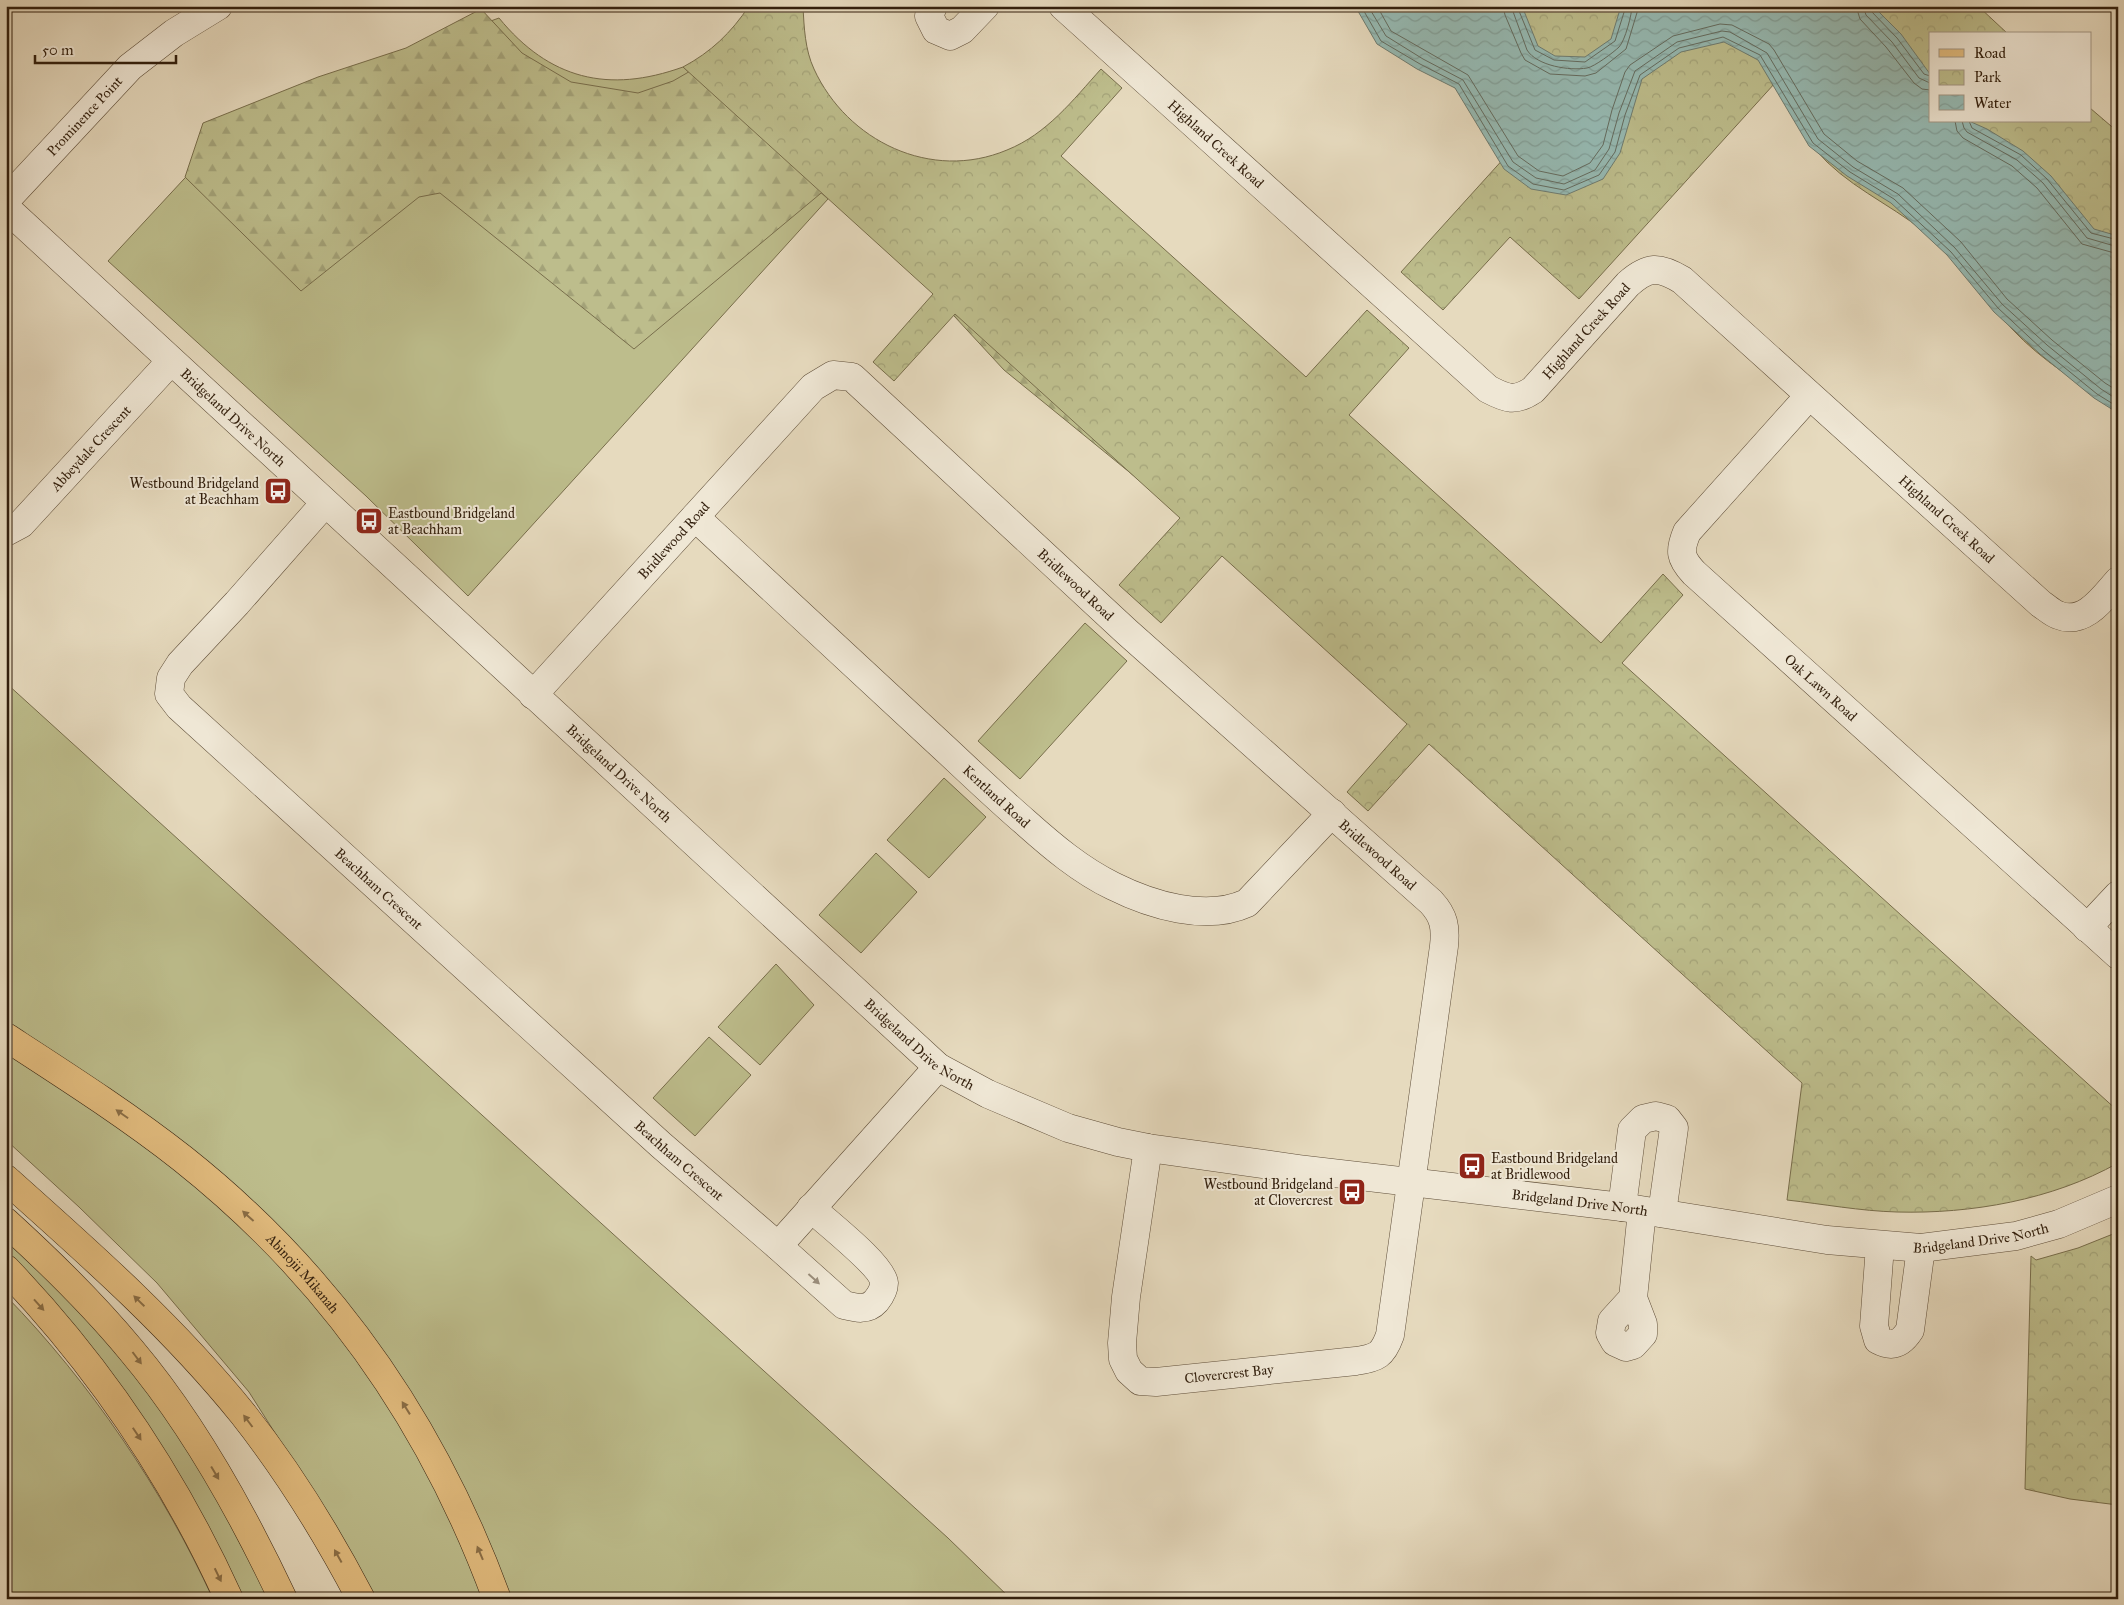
<svg xmlns="http://www.w3.org/2000/svg" width="2124" height="1605" viewBox="0 0 2124 1605" font-family="'IM FELL Great Primer',serif">
<style>
.grass{fill:#bdbd8c;stroke:#786e4c}
.forest{fill:url(#forest-firs);stroke:#786e4c}
.park{fill:url(#park-crowns);stroke:#786e4c}
.water{fill:url(#water-waves);stroke:#6e7c71}
.lines{fill:none;stroke-linecap:round;stroke-linejoin:round}
.shore{stroke:#646c60;stroke-width:1}
.minor-casing{stroke:#5f4e39;stroke-width:29}
.major-casing{stroke:#321f0d;stroke-width:29}
.minor{stroke:#efe7d5;stroke-width:28}
.major{stroke:#e3bd7f;stroke-width:28}
.oneway{fill:#8a6e46}
.oneway2{fill:#9a8d7b}
.labels{text-anchor:middle;dominant-baseline:central;stroke-width:4;stroke-linejoin:round;paint-order:stroke}
.street-label{font-size:14px;fill:#321f0d;stroke:#efe7d5}
.poi-label{font-size:14px;fill:#321f0d;stroke:#efe7d5;text-anchor:end}
</style>
<defs>
<pattern id="forest-firs" width="22" height="20" patternUnits="userSpaceOnUse" patternTransform="scale(1.25)"><rect width="22" height="20" fill="#bdbd8c"/><path d="M5 1l3.5 6h-7zM16 11l3.5 6h-7z" fill="#a3a278"/></pattern>
<pattern id="park-crowns" width="20" height="18" patternUnits="userSpaceOnUse" patternTransform="scale(1.25)"><rect width="20" height="18" fill="#bdbd8c"/><path d="M2 6a3 3 0 1 1 6 0M12 15a3 3 0 1 1 6 0" fill="none" stroke="#a3a278"/></pattern>
<pattern id="water-waves" width="16" height="10" patternUnits="userSpaceOnUse" patternTransform="scale(1.25)"><rect width="16" height="10" fill="#96bab3"/><path d="M0 5q4-4 8 0t8 0" fill="none" stroke="#829f99"/></pattern>
</defs>
<rect width="100%" height="100%" fill="#e6dabe"/>
<filter id="stains"><feTurbulence type="fractalNoise" baseFrequency=".004" numOctaves="4"/><feColorMatrix values="0 0 0 0 .2 0 0 0 0 .09 0 0 0 0 .02 0 0 0 .5 -.17"/></filter>
<radialGradient id="worn" r=".72"><stop offset=".6" stop-color="#630" stop-opacity="0"/><stop offset="1" stop-color="#630" stop-opacity=".3"/></radialGradient>
<g class="grass">
<path d="M499,18C549,79 608,94 683,67L828,199L468,596L366,496L108,261L209,152L322,82Z"/>
<polygon points="1085,623 1127,661 1020,779 978,741"/>
<polygon points="6,683 948,1538 1011,1599 374,1599 353,1556 249,1392 157,1283 79,1207 6,1140"/>
<polygon points="944,778 986,817 929,878 887,840"/>
<polygon points="876,853 917,892 861,953 819,915"/>
<polygon points="776,964 814,1005 760,1065 718,1027"/>
<polygon points="709,1037 751,1075 695,1136 653,1098"/>
<polygon points="6,1235 83,1310 186,1439 269,1599 241,1599 44,1293 6,1254"/>
<path d="M6,1296C90,1382 163,1490 213,1599H6Z"/>
</g>
<polygon class="forest" points="481,9 522,53 571,82 638,93 673,81 732,47 818,91 1166,502 1004,370 832,184 634,349 440,193 419,197 301,291 185,177 203,123 318,77 406,48"/>
<g class="park">
<path d="M749,6H803C804,27 805,50 814,69C847,141 931,182 1007,150C1047,134 1073,100 1101,69L1122,88L1061,156L1306,377L1367,310L1409,348L1349,415L1601,643L1663,574L1683,595L1622,663L2118,1111V1163C2052,1200 1971,1214 1897,1212C1860,1211 1823,1204 1787,1200L1802,1083L1429,744L1368,811L1347,792L1407,724L1222,556L1161,623L1119,585L1180,518L955,314L894,381L873,362L933,294L683,67C711,52 731,33 749,6Z"/>
<path d="M1359,6H1978L2008,34H1930V121H2090V108L2118,132V408C2080,384 2042,361 2012,329C1996,312 1984,292 1969,275C1959,264 1948,253 1937,243C1904,211 1860,194 1827,162C1804,139 1789,111 1775,83L1579,299L1510,237L1443,310L1401,272L1506,156L1460,92Z"/>
<polygon points="2118,1232 2118,1505 2070,1499 2025,1489 2031,1256 2036,1260 2078,1248"/>
</g>
<polygon class="water" points="1355,6 1522,6 1538,46 1555,56 1585,57 1611,39 1621,6 1873,6 1901,34 1930,74 1930,121 1969,121 1987,129 2023,151 2051,176 2094,229 2118,236 2118,413 2094,398 2040,354 1994,312 1947,255 1891,203 1847,176 1809,146 1758,60 1724,42 1681,52 1642,79 1620,153 1603,179 1566,195 1531,189 1504,169 1455,88 1417,69 1377,44"/>
<g class="lines">
<g class="shore">
<polyline points="1361,6 1381,41 1420,64 1459,84 1508,166 1533,184 1564,190 1599,175 1615,152 1625,115 1640,75 1679,48 1723,37 1760,55 1813,143 1850,172 1894,199 1951,252 1998,308 2043,350 2097,394 2118,407"/>
<polyline points="1368,6 1386,36 1423,59 1463,80 1513,162 1536,178 1564,184 1595,170 1609,149 1619,113 1635,71 1677,42 1722,31 1730,32 1767,53 1818,139 1853,167 1898,194 1955,248 2002,304 2047,345 2101,389 2118,400"/>
<polyline points="1377,6 1391,31 1468,75 1518,156 1539,171 1563,176 1590,163 1603,145 1612,110 1625,72 1630,65 1673,36 1720,24 1732,25 1769,44 1774,50 1824,134 1857,161 1903,188 1961,242 2007,299 2052,340 2105,383 2118,391"/>
<polyline points="1503,6 1505,15 1521,53 1525,60 1550,74 1585,76 1596,73 1626,49 1639,6"/>
<path d="M1511,6L1527,50C1537,66 1570,71 1587,68C1594,67 1614,52 1619,47C1625,41 1632,14 1632,6"/>
<polyline points="1517,6 1535,50 1554,60 1585,62 1615,41 1626,6"/>
<polyline points="1856,6 1860,19 1886,47 1914,83 1922,89 1930,90"/>
<polyline points="1863,6 1866,15 1892,42 1919,78 1930,83"/>
<polyline points="1870,6 1871,11 1897,38 1924,74 1930,76"/>
<polyline points="1955,121 1957,131 1963,138 2012,166 2037,188 2082,244 2118,254"/>
<polyline points="1962,121 1964,128 1967,132 2017,160 2043,183 2087,238 2118,247"/>
<polyline points="1969,121 1972,128 2021,155 2047,179 2091,233 2118,240"/>
</g>
<g class="minor-casing">
<g id="minor">
<polyline points="933,6 929,16 936,30 950,36 962,30 985,6"/>
<path id="s1" d="M1063,6L1488,389C1507,399 1515,402 1533,390L1628,284C1648,266 1659,266 1682,280L2041,604C2046,607 2052,613 2058,615C2084,626 2103,598 2118,581"/>
<path id="s2" d="M6,200L130,67L174,33L218,6"/>
<path id="s3" d="M6,208L938,1067L988,1094L1068,1128L1118,1142L1148,1148L1299,1169L1622,1207L1827,1240L1921,1248L2016,1236L2059,1224L2118,1199"/>
<path id="s4" d="M1809,396L1687,532C1679,551 1680,558 1694,573L2118,955"/>
<path id="s5" d="M325,503L237,603L180,664L171,678L169,694L179,707L661,1145L778,1246L938,1067"/>
<path id="s6" d="M695,517C777,593 859,669 941,745C969,771 996,797 1025,822C1052,846 1080,870 1113,886C1151,905 1206,922 1247,903L1332,813"/>
<path id="s7" d="M6,532L21,524L171,361"/>
<path id="s8" d="M533,695L813,387L833,375L852,377L1127,632L1431,902C1444,916 1446,927 1444,946L1390,1335C1383,1355 1377,1358 1356,1361L1156,1382L1140,1381L1129,1371L1123,1359L1122,1343L1126,1297L1148,1148"/>
<polyline points="2087,928 2118,895"/>
<polyline points="1622,1207 1632,1130 1643,1119 1656,1116 1667,1119 1674,1128 1662,1213"/>
<path d="M778,1246L844,1305C856,1308 867,1311 876,1301C880,1296 884,1290 884,1283C883,1266 826,1222 811,1208"/>
<path d="M1880,1246L1874,1326L1878,1340C1893,1348 1901,1344 1910,1330L1921,1248"/>
<polyline points="1633,1298 1612,1321 1610,1333 1615,1342 1626,1347 1633,1345 1643,1334 1643,1324 1633,1298 1642,1211"/>
</g>
</g>
<g class="major-casing">
<g id="major">
<path id="s9" d="M6,1037C66,1076 127,1115 183,1159C329,1275 433,1424 497,1599"/>
<path d="M6,1179C89,1253 173,1327 243,1414C288,1471 327,1534 361,1599"/>
<path d="M6,1222C50,1262 93,1304 131,1350C191,1421 243,1514 283,1599"/>
<path d="M6,1269C98,1365 174,1478 229,1599"/>
</g>
</g>
<use href="#minor" class="minor"/>
<use href="#major" class="major"/>
</g>
<defs><path id="oneway-solid" d="M-6-.8H1V-3.2L6.5 0L1 3.2V.8H-6Z" transform="scale(1.25)"/></defs>
<g class="oneway">
<use href="#oneway-solid" transform="translate(122 1114) rotate(-145)"/>
<use href="#oneway-solid" transform="translate(248 1216) rotate(-138)"/>
<use href="#oneway-solid" transform="translate(139 1301) rotate(-136)"/>
<use href="#oneway-solid" transform="translate(39 1305) rotate(48)"/>
<use href="#oneway-solid" transform="translate(137 1358) rotate(53)"/>
<use href="#oneway-solid" transform="translate(406 1408) rotate(-122)"/>
<use href="#oneway-solid" transform="translate(248 1421) rotate(-127)"/>
<use href="#oneway-solid" transform="translate(137 1434) rotate(56)"/>
<use href="#oneway-solid" transform="translate(215 1473) rotate(59)"/>
<use href="#oneway-solid" transform="translate(480 1553) rotate(-113)"/>
<use href="#oneway-solid" transform="translate(338 1556) rotate(-119)"/>
<use href="#oneway-solid" transform="translate(218 1575) rotate(64)"/>
</g>
<use class="oneway2" href="#oneway-solid" transform="translate(814 1279) rotate(42)"/>
<defs>
<g id="bus-square" transform="scale(1.4375)"><rect x="-9" y="-9" width="18" height="18" rx="4" fill="#8f2418" stroke="#efe7d5"/><path d="M-5-6H5V4H4V6H2V4H-2V6H-4V4H-5ZM-3.5-4V0h7V-4ZM-3.5 1.2v1.5H-2V1.2ZM2 1.2v1.5H3.5V1.2Z" fill="#fff"/></g>
</defs>
<g fill-rule="evenodd">
<use href="#bus-square" x="278" y="491"/>
<use href="#bus-square" x="369" y="521"/>
<use href="#bus-square" x="1472" y="1166"/>
<use href="#bus-square" x="1352" y="1192"/>
</g>
<g class="labels">
<g class="street-label">
<text stroke="none"><textPath href="#s2" startOffset="115">Prominence Point</textPath></text>
<text stroke="none"><textPath href="#s1" startOffset="206">Highland Creek Road</textPath></text>
<text stroke="none"><textPath href="#s1" startOffset="700">Highland Creek Road</textPath></text>
<text stroke="none"><textPath href="#s3" startOffset="309">Bridgeland Drive North</textPath></text>
<text stroke="none"><textPath href="#s7" startOffset="120">Abbeydale Crescent</textPath></text>
<text stroke="none"><textPath href="#s1" startOffset="1180">Highland Creek Road</textPath></text>
<text stroke="none"><textPath href="#s8" startOffset="209">Bridlewood Road</textPath></text>
<text stroke="none"><textPath href="#s8" startOffset="764">Bridlewood Road</textPath></text>
<text stroke="none"><textPath href="#s4" startOffset="399">Oak Lawn Road</textPath></text>
<text stroke="none"><textPath href="#s3" startOffset="834">Bridgeland Drive North</textPath></text>
<text stroke="none"><textPath href="#s6" startOffset="411">Kentland Road</textPath></text>
<text stroke="none"><textPath href="#s8" startOffset="1169">Bridlewood Road</textPath></text>
<text stroke="none"><textPath href="#s5" startOffset="536">Beachham Crescent</textPath></text>
<text stroke="none"><textPath href="#s3" startOffset="1239">Bridgeland Drive North</textPath></text>
<text stroke="none"><textPath href="#s5" startOffset="941">Beachham Crescent</textPath></text>
<text stroke="none"><textPath href="#s3" startOffset="1929">Bridgeland Drive North</textPath></text>
<text stroke="none"><textPath href="#s3" startOffset="2334">Bridgeland Drive North</textPath></text>
<text stroke="none"><textPath href="#s9" startOffset="381">Abinojii Mikanah</textPath></text>
<text transform="translate(1229 1374) rotate(-6)">Clovercrest Bay</text>
</g>
<g class="poi-label">
<text x="259" y="483">Westbound Bridgeland<tspan x="259" dy="16">at Beachham</tspan></text>
<text x="388" y="513" text-anchor="start">Eastbound Bridgeland<tspan x="388" dy="16">at Beachham</tspan></text>
<text x="1491" y="1158" text-anchor="start">Eastbound Bridgeland<tspan x="1491" dy="16">at Bridlewood</tspan></text>
<text x="1333" y="1184">Westbound Bridgeland<tspan x="1333" dy="16">at Clovercrest</tspan></text>
</g>
</g>
<rect width="2124" height="1605" fill="none" stroke="#e6dabe" stroke-width="25"/>
<rect x="8" y="8" width="2109" height="1590" fill="none" stroke="#321f0d" stroke-width="2.5"/>
<rect x="12" y="12" width="2099" height="1580" fill="none" stroke="#321f0d"/>
<rect x="1929" y="32" width="162" height="90" fill="#efe7d5" stroke="#a39785"/>
<rect x="1939" y="49" width="25" height="8" fill="#e3bd7f" stroke="#a39785"/>
<text x="1974" y="58" font-size="15" fill="#321f0d">Road</text>
<rect x="1939" y="70" width="25" height="15" fill="url(#park-crowns)" stroke="#a39785"/>
<text x="1974" y="82" font-size="15" fill="#321f0d">Park</text>
<rect x="1939" y="95" width="25" height="15" fill="url(#water-waves)" stroke="#a39785"/>
<text x="1974" y="108" font-size="15" fill="#321f0d">Water</text>
<path d="M35 55v8h141v-8" fill="none" stroke="#321f0d" stroke-width="2.5"/>
<text x="42" y="55" font-size="15" fill="#321f0d" stroke="#efe7d5" stroke-width="4" paint-order="stroke">50 m</text>
<rect width="100%" height="100%" filter="url(#stains)"/>
<rect width="100%" height="100%" fill="url(#worn)"/>
</svg>
